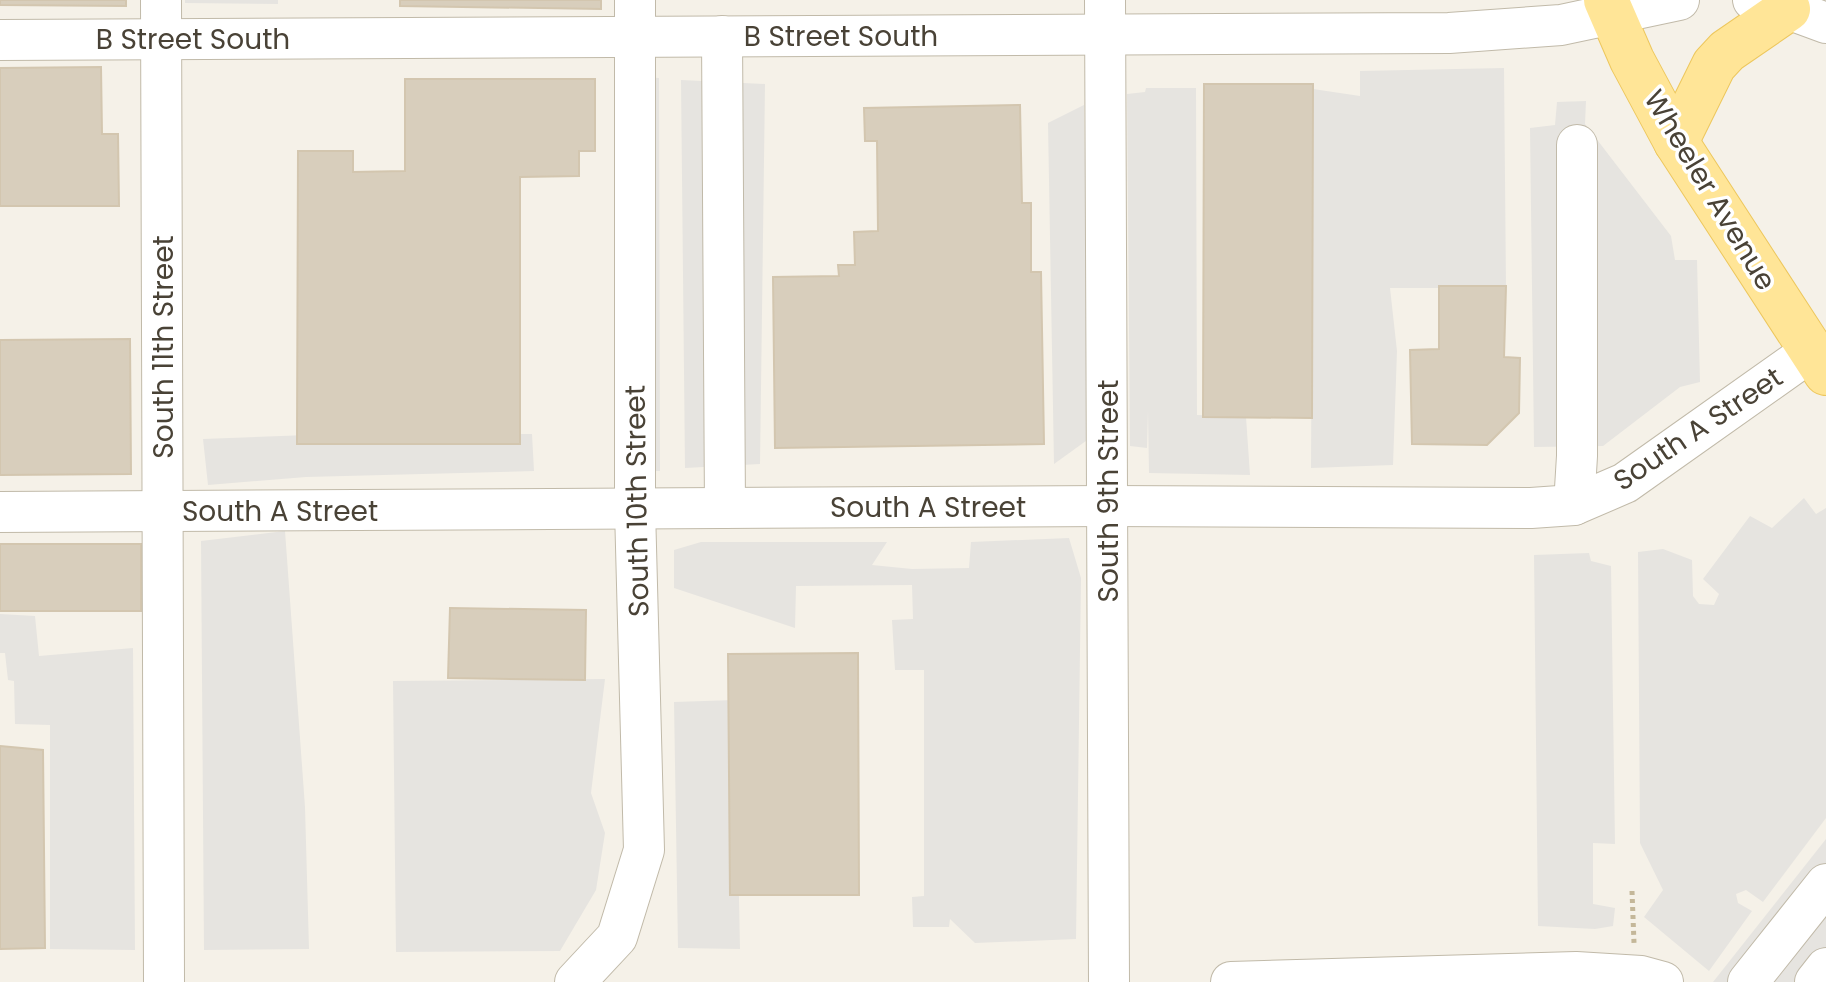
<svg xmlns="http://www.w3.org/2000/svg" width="1826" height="982" viewBox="0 0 1826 982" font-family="Poppins,sans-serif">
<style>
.parking{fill:#e6e4e0}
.building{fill:#d8cebc;stroke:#d3c6af;stroke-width:2}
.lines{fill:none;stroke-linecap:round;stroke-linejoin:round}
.minor-casing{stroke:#c1baa9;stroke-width:42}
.major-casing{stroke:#edc75d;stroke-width:46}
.path{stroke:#c4b799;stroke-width:5;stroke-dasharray:4 4;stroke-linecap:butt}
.minor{stroke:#fff;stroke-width:40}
.major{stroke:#ffe597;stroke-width:44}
.labels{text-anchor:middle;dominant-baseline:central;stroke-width:7;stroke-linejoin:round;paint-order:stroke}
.street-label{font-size:28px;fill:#494236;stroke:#fff}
</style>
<rect width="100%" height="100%" fill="#f5f1e8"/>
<g class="parking">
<polygon points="185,0 278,0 278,4 185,3"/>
<polygon points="1504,68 1506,288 1390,288 1397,351 1393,465 1311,468 1313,89 1360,96 1360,71"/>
<polygon points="644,77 659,78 660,471 646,471"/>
<polygon points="681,80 765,84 760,464 685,468"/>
<polygon points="1146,88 1196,88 1197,415 1246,417 1250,475 1149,473 1148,411 1147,448 1130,446 1127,94 1145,92"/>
<polygon points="1586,101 1585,124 1671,236 1675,260 1697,260 1700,382 1680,387 1603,446 1534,447 1530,128 1555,125 1557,102"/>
<polygon points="1084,105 1090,438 1054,464 1048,123"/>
<polygon points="532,434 534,471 306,477 208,485 203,439 308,435"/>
<polygon points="1804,498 1816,514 1826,508 1826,818 1763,902 1746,890 1736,894 1738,903 1752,911 1709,971 1644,917 1663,890 1640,843 1638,552 1663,549 1692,560 1693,596 1699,604 1714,605 1719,594 1703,579 1750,516 1772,528"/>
<polygon points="285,531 305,807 309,949 204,950 201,541"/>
<polygon points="1069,538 1081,578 1076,939 975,943 950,919 949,927 913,927 912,897 924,896 924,670 895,670 892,620 913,619 912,585 796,586 795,628 674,588 674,550 701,542 887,542 872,565 912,569 969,568 971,542"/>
<polygon points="1589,553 1591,561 1611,566 1615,844 1593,843 1593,904 1615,908 1613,926 1595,929 1538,926 1534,555"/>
<polygon points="0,614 35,616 39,656 133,648 135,950 50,949 50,725 15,724 14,681 8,680 5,653 0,653"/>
<polygon points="605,679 591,793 605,833 596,890 560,951 396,952 393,681"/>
<polygon points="735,700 740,949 678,948 674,702"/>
<polygon points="1826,839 1826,982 1713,982"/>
</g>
<g class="building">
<polygon points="0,0 126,0 126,6 0,5"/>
<polygon points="400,0 601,0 601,9 400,6"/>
<polygon points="101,67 102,134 118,134 119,206 0,206 0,68"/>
<polygon points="405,79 595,79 595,151 579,151 579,176 520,177 520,444 297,444 298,151 353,151 353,172 405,171"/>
<polygon points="1204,84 1313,84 1312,418 1203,417"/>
<polygon points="1020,105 1022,203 1031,203 1031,272 1041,272 1044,444 775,448 773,277 839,276 838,265 855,265 854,232 878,231 877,141 865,141 864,108"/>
<polygon points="1439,286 1506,286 1504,357 1520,358 1519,413 1487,445 1412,444 1410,350 1439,349"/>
<polygon points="130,339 131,474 0,475 0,340"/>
<rect x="0" y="544" width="141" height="67"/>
<polygon points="450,608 586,610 585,680 448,678"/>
<polygon points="858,653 859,895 730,895 728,654"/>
<polygon points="0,746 43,750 45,948 0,949"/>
</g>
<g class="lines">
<g class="minor-casing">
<g id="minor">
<polyline points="161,0 164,982"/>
<polyline points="1105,0 1109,982"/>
<polyline points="1753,0 1788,9 1826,23"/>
<polyline points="722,36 725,508"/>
<polyline points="0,40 1449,33 1561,25 1679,0"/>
<polyline points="1574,505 1577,456 1577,145"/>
<polyline points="0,512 1108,506 1531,508 1574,505 1625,483 1810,352"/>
<polyline points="575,982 617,937 644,850 635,509 635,0"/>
<polyline points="1231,982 1576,972 1641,976 1663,982"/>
<polyline points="1748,982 1826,884"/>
<polyline points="1815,982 1826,968"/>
</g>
</g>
<g class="major-casing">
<g id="major">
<polyline points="1606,0 1632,60 1676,142 1826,373"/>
<polyline points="1676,142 1714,65 1727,51 1788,9"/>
</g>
</g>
<polyline class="path" points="1632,891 1634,943"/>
<use href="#minor" class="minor"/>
<use href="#major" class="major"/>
</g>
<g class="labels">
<g class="street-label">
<text x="841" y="36">B Street South</text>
<text x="193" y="39">B Street South</text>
<text transform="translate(1710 190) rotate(59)">Wheeler Avenue</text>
<text transform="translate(163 347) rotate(-90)">South 11th Street</text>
<text transform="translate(1698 429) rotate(-34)">South A Street</text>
<text transform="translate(1108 491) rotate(-90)">South 9th Street</text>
<text transform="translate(637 501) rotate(-91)">South 10th Street</text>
<text x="928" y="507">South A Street</text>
<text x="280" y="511">South A Street</text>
</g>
</g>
</svg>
